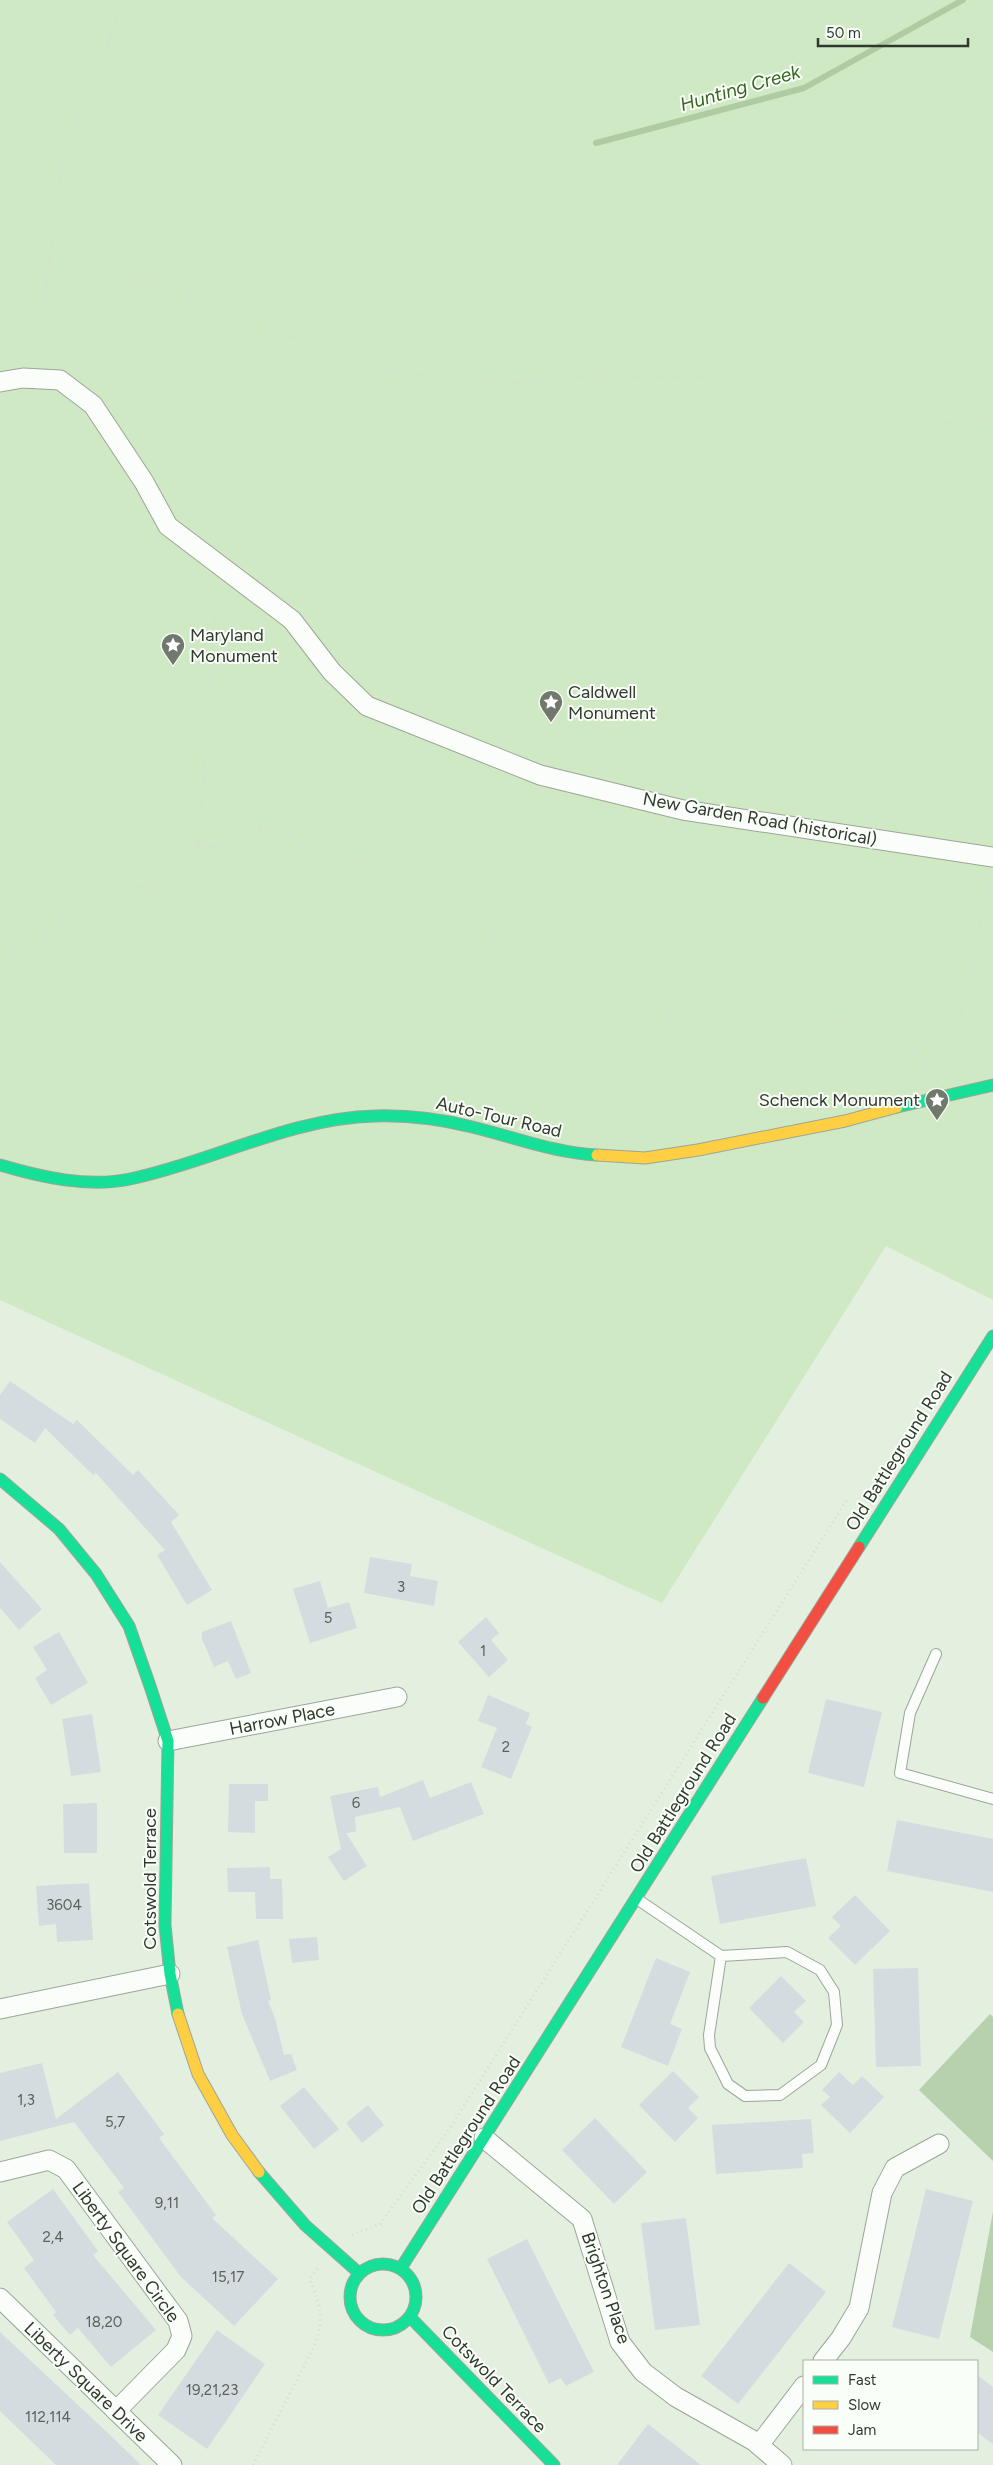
<svg xmlns="http://www.w3.org/2000/svg" width="993" height="2465" viewBox="0 0 993 2465" font-family="Figtree,sans-serif">
<style>
.green{fill:#cfe9c4}
.forest{fill:#b8d1ad}
.lines{fill:none;stroke-linecap:round;stroke-linejoin:round}
.stream{stroke:#aecba1;stroke-width:6}
.building{fill:#d5dce0}
.lane-casing{stroke:#9ca599;stroke-width:12}
.street-casing{stroke:#9ca599;stroke-width:21}
.fast-casing{stroke:#9ca599;stroke-width:13}
.slow-casing{stroke:#9ca599;stroke-width:13}
.jam-casing{stroke:#9ca599;stroke-width:13}
.path{stroke:#d7dbd6;stroke-width:3;stroke-dasharray:1 4;stroke-linecap:butt}
.lane{stroke:#fbfdfa;stroke-width:10}
.street{stroke:#fbfdfa;stroke-width:19}
.fast{stroke:#16e098;stroke-width:11}
.slow{stroke:#ffcf43;stroke-width:11}
.jam{stroke:#f24e42;stroke-width:11}
.labels{text-anchor:middle;dominant-baseline:central;stroke-width:4;stroke-linejoin:round;paint-order:stroke}
.number-label{font-size:15px;fill:#5a625a}
.poi-label{font-size:18px;fill:#31392d;stroke:#f9fef8;text-anchor:start}
.street-label{font-size:18px;fill:#31392d;stroke:#f9fef8}
.water-label{font-size:19px;font-style:italic;fill:#36641e;stroke:#f9fef8}
</style>
<rect width="100%" height="100%" fill="#e4f0df"/>
<polygon class="green" points="0,0 993,0 993,1300 886,1246 662,1603 0,1300"/>
<g class="forest">
<polygon points="990,2014 993,2017 993,2161 919,2090"/>
<polygon points="993,2211 993,2352 970,2337"/>
</g>
<g class="lines">
<polyline class="stream" points="596,143 804,88 963,0"/>
</g>
<g class="building">
<polygon points="10,1381 73,1424 77,1420 133,1475 138,1470 179,1515 171,1522 212,1590 187,1605 157,1555 165,1550 96,1473 93,1475 45,1428 35,1443 0,1419 0,1395"/>
<polygon points="370,1557 412,1564 410,1576 438,1581 434,1606 364,1593"/>
<polygon points="0,1562 42,1609 19,1630 0,1608"/>
<polygon points="320,1581 328,1608 349,1602 357,1628 310,1643 293,1589"/>
<polygon points="486,1617 499,1633 491,1640 508,1660 489,1677 458,1642"/>
<polygon points="231,1621 251,1673 236,1679 228,1661 214,1667 202,1639 202,1632"/>
<polygon points="59,1632 88,1683 51,1705 35,1678 47,1670 33,1647"/>
<polygon points="488,1695 530,1713 526,1724 532,1727 511,1779 481,1767 497,1728 478,1721"/>
<polygon points="826,1699 882,1712 864,1787 808,1773"/>
<polygon points="92,1714 101,1772 71,1776 62,1719"/>
<polygon points="423,1780 430,1798 471,1782 484,1814 413,1841 400,1807 355,1817 356,1832 346,1833 367,1866 344,1881 328,1857 341,1849 330,1796 378,1787 380,1797"/>
<polygon points="229,1784 268,1784 268,1801 255,1801 255,1833 228,1832"/>
<polygon points="97,1803 97,1853 64,1853 63,1804"/>
<polygon points="897,1820 993,1839 993,1892 887,1871"/>
<polygon points="806,1858 816,1906 720,1924 711,1876"/>
<polygon points="270,1867 270,1879 282,1879 283,1919 256,1919 255,1892 228,1892 227,1868"/>
<polygon points="89,1883 93,1940 57,1942 56,1924 39,1926 36,1886"/>
<polygon points="855,1895 890,1931 855,1965 828,1938 841,1926 832,1917"/>
<polygon points="317,1937 319,1960 292,1963 289,1939"/>
<polygon points="258,1940 271,2000 268,2001 275,2018 284,2055 291,2054 297,2070 270,2081 242,2014 227,1947"/>
<polygon points="656,1958 690,1972 670,2024 682,2029 668,2066 621,2047"/>
<polygon points="918,1968 921,2066 876,2067 873,1969"/>
<polygon points="781,1976 806,2001 794,2012 804,2022 783,2043 749,2008"/>
<polygon points="42,2063 56,2119 118,2072 164,2134 159,2138 216,2215 212,2218 278,2279 234,2326 181,2277 118,2192 124,2188 74,2122 0,2141 0,2073"/>
<polygon points="673,2071 699,2097 688,2108 698,2118 675,2142 639,2105"/>
<polygon points="839,2072 853,2085 862,2076 884,2097 850,2133 821,2105 830,2097 822,2090"/>
<polygon points="304,2087 339,2129 314,2149 280,2106"/>
<polygon points="368,2105 384,2125 362,2143 346,2123"/>
<polygon points="595,2118 647,2172 614,2204 562,2150"/>
<polygon points="811,2119 814,2153 802,2154 803,2168 716,2174 712,2125"/>
<polygon points="53,2189 98,2251 93,2255 156,2330 111,2367 78,2328 70,2335 53,2315 56,2312 24,2268 34,2260 7,2222"/>
<polygon points="926,2189 973,2201 939,2339 892,2327"/>
<polygon points="686,2218 700,2325 655,2330 641,2223"/>
<polygon points="527,2239 594,2372 566,2386 561,2378 549,2384 487,2259"/>
<polygon points="789,2263 826,2292 738,2404 701,2376"/>
<polygon points="217,2330 265,2364 207,2449 158,2415"/>
<polygon points="0,2332 109,2434 141,2465 56,2465 0,2411"/>
<polygon points="977,2375 993,2387 993,2444 977,2432"/>
<polygon points="648,2424 701,2465 617,2465"/>
</g>
<g class="lines">
<g class="lane-casing">
<g id="lane">
<polyline points="936,1654 910,1713 900,1773 993,1799"/>
<polyline points="637,1899 721,1956 709,2035 710,2048 728,2084 745,2096 780,2095 821,2065 837,2025 834,1992 820,1970 787,1952 721,1956"/>
</g>
</g>
<g class="street-casing">
<g id="street">
<polyline points="0,382 23,378 60,380 93,405 144,482 168,526 292,620 332,672 367,706 540,775 683,810 993,857"/>
<polyline points="168,1741 397,1697"/>
<polyline points="0,2009 170,1974"/>
<polyline points="484,2138 582,2219 620,2342 643,2372 676,2397 754,2441 782,2465"/>
<polyline points="0,2172 49,2160 66,2169 178,2321 182,2336 176,2350 116,2411"/>
<polyline points="0,2298 172,2465"/>
<polyline points="823,2361 841,2338 859,2308 882,2193 895,2168 939,2144"/>
<polyline points="759,2445 804,2386"/>
</g>
</g>
<g class="fast-casing">
<g id="fast">
<polyline points="897,1107 993,1085"/>
<path d="M0,1165C41,1177 88,1188 130,1179C212,1162 290,1118 375,1116C408,1115 440,1119 472,1127C514,1137 554,1153 597,1155"/>
<polyline points="0,1479 59,1529 96,1574 129,1626 150,1686 168,1741 165,1925 170,1974 178,2014"/>
<polyline points="859,1547 993,1336"/>
<polyline points="259,2172 305,2225 359,2273"/>
<circle cx="383" cy="2297" r="33"/>
<polyline points="401,2268 763,1698"/>
<polyline points="410,2317 554,2465"/>
</g>
</g>
<g class="slow-casing">
<g id="slow">
<polyline points="597,1155 645,1158 698,1150 845,1121 897,1107"/>
<polyline points="178,2014 198,2074 232,2135 259,2172"/>
</g>
</g>
<g class="jam-casing">
<polyline id="jam" points="763,1698 859,1547"/>
</g>
<g class="path">
<polyline points="52,242 224,313 389,370 497,384 583,378 704,377 827,419 951,422 993,420"/>
<polyline points="57,362 45,296 64,157 103,63 122,0"/>
<path d="M198,845C222,854 241,828 264,830L358,863L376,865L387,870L413,895L428,904L474,921L550,967L592,978L636,994L649,1001L671,1022L730,1053C744,1056 789,1051 800,1042C809,1036 813,1027 824,1024C850,1016 877,1039 899,1049C914,1056 930,1060 945,1067L964,1004L991,876"/>
<path d="M0,953C24,946 49,936 66,918C76,907 84,894 96,886C124,878 153,898 178,877C188,868 194,857 198,845L209,716V666L218,588"/>
<polyline points="352,2235 380,2224 452,2125 848,1498"/>
<path d="M253,2465L315,2345C325,2314 320,2308 310,2279L318,2268"/>
</g>
<use href="#lane" class="lane"/>
<use href="#street" class="street"/>
<use href="#fast" class="fast"/>
<use href="#slow" class="slow"/>
<use href="#jam" class="jam"/>
</g>
<defs>
<g id="sight-pin" transform="scale(1.25)"><path d="M0 17L-7.5 6A9.5 9.5 0 1 1 7.5 6Z" fill="#70796b" stroke="#f9fef8"/><path d="M0-6L1.8-2.2L6-1.7L2.9 1.2L3.7 5.4L0 3.3L-3.7 5.4L-2.9 1.2L-6-1.7L-1.8-2.2Z" fill="#fff"/></g>
</defs>
<g fill-rule="evenodd">
<use href="#sight-pin" x="173" y="645"/>
<use href="#sight-pin" x="551" y="702"/>
<use href="#sight-pin" x="937" y="1100"/>
</g>
<g class="labels">
<g class="number-label">
<text x="401" y="1587">3</text>
<text x="328" y="1618">5</text>
<text x="483" y="1651">1</text>
<text x="506" y="1747">2</text>
<text x="356" y="1803">6</text>
<text x="64" y="1905">3604</text>
<text x="26" y="2100">1,3</text>
<text x="115" y="2122">5,7</text>
<text x="167" y="2203">9,11</text>
<text x="53" y="2237">2,4</text>
<text x="228" y="2277">15,17</text>
<text x="104" y="2322">18,20</text>
<text x="212" y="2390">19,21,23</text>
<text x="48" y="2417">112,114</text>
</g>
<g class="poi-label">
<text x="190" y="635">Maryland<tspan x="190" dy="21">Monument</tspan></text>
<text x="568" y="692">Caldwell<tspan x="568" dy="21">Monument</tspan></text>
<text x="920" y="1100" text-anchor="end">Schenck Monument</text>
</g>
<g class="street-label">
<text transform="translate(760 819) rotate(10)">New Garden Road (historical)</text>
<text transform="translate(499 1117) rotate(13)">Auto-Tour Road</text>
<text transform="translate(899 1451) rotate(-58)">Old Battleground Road</text>
<text transform="translate(282 1719) rotate(-11)">Harrow Place</text>
<text transform="translate(683 1793) rotate(-58)">Old Battleground Road</text>
<text transform="translate(150 1879) rotate(-90)">Cotswold Terrace</text>
<text transform="translate(466 2135) rotate(-57)">Old Battleground Road</text>
<text transform="translate(126 2252) rotate(54)">Liberty Square Circle</text>
<text transform="translate(606 2288) rotate(71)">Brighton Place</text>
<text transform="translate(494 2379) rotate(46)">Cotswold Terrace</text>
<text transform="translate(86 2382) rotate(44)">Liberty Square Drive</text>
</g>
<g class="water-label">
<text transform="translate(740 88) rotate(-16)">Hunting Creek</text>
</g>
</g>
<rect x="803" y="2360" width="175" height="90" fill="#f9fef8" stroke="#a9afa7"/>
<rect x="813" y="2376" width="25" height="8" fill="#16e098" stroke="#a9afa7"/>
<text x="848" y="2385" font-size="15" fill="#31392d">Fast</text>
<rect x="813" y="2401" width="25" height="8" fill="#ffcf43" stroke="#a9afa7"/>
<text x="848" y="2410" font-size="15" fill="#31392d">Slow</text>
<rect x="813" y="2426" width="25" height="8" fill="#f24e42" stroke="#a9afa7"/>
<text x="848" y="2435" font-size="15" fill="#31392d">Jam</text>
<path d="M818 38v8h150v-8" fill="none" stroke="#31392d" stroke-width="2.5"/>
<text x="826" y="38" font-size="15" fill="#31392d" stroke="#f9fef8" stroke-width="4" paint-order="stroke">50 m</text>
</svg>
